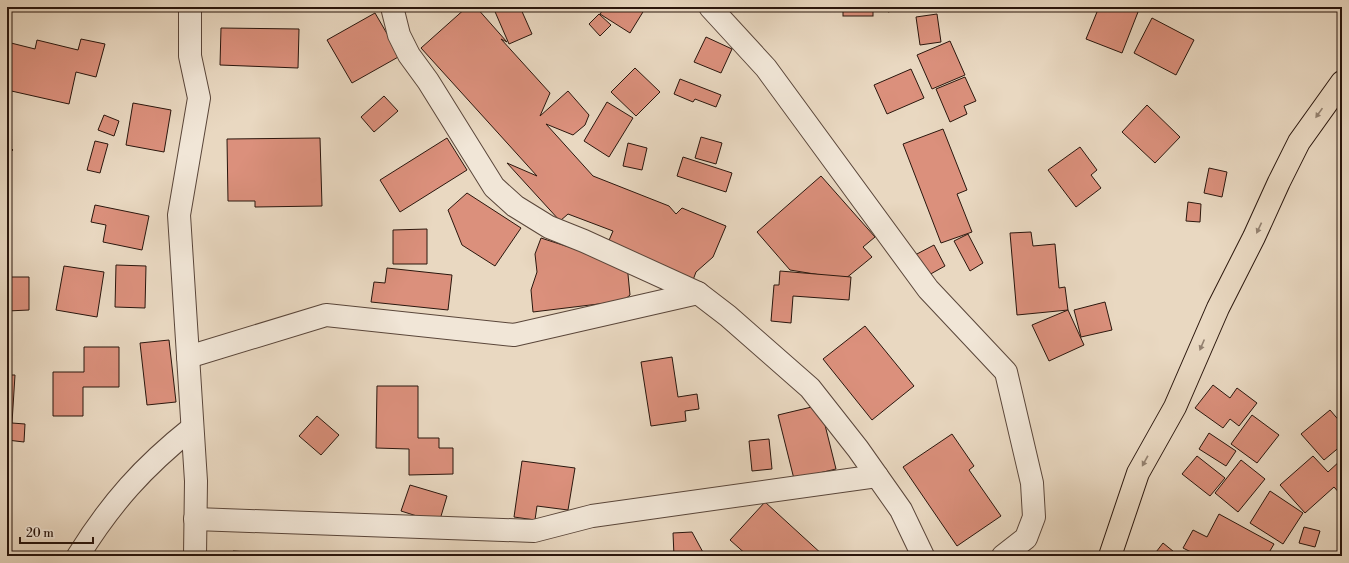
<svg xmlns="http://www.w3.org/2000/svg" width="1349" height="563" viewBox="0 0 1349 563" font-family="'Libre Bodoni',serif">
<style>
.building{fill:#db907c;stroke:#2a160d}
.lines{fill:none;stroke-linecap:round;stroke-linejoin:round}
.minor-casing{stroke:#5a463a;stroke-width:24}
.major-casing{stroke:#2a160d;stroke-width:24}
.minor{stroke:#f1e6d7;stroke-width:22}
.major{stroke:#e9d8c1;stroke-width:22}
.oneway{fill:#938170}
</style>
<rect width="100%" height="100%" fill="#e9d8c1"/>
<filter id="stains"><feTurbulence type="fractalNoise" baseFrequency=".005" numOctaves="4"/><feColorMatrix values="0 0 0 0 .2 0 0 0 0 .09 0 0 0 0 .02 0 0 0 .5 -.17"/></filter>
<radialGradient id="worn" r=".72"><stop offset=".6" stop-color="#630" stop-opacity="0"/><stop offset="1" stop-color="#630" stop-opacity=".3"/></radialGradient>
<g class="building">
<polygon points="467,7 476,7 507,42 501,39 550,93 540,116 568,91 589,115 585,125 573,135 546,124 593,176 669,206 676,214 682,208 726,226 713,257 696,272 693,280 607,245 613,231 568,214 560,221 507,163 537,176 421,48"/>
<polygon points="493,7 520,7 532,34 509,44"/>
<polygon points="605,7 646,7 630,33 600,14"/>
<rect x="843" y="7" width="30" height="9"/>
<polygon points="887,7 907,7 888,12"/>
<polygon points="1099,7 1124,7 1138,12 1122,53 1086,39"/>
<polygon points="375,13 400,56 352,83 327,40"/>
<polygon points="599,14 611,25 600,36 589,24"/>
<polygon points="937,14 941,42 920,45 916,17"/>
<polygon points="1152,18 1194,40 1176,75 1134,53"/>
<polygon points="221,28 299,29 298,68 220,65"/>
<polygon points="706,37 732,49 721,73 694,62"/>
<polygon points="81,39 105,44 96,77 76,72 69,104 7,90 7,42 35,49 37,40 78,50"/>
<polygon points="950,41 965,75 932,89 917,55"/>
<polygon points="635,68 660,92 636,116 611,92"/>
<polygon points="911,69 924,98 887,114 874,85"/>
<polygon points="965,77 976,101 964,106 967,114 950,122 936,89"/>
<polygon points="680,79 721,95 716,107 695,99 693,102 674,94"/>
<polygon points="384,96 398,111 374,132 361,117"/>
<polygon points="607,102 633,118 609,157 584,141"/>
<polygon points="133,103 171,110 164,152 126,145"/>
<polygon points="1147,105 1180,137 1155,163 1122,132"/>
<polygon points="104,115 119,121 114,136 98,130"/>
<polygon points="943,129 967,190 957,194 972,232 941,243 903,144"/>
<polygon points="701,137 722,143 716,164 695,158"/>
<polygon points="320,138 322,206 255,207 255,201 228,201 227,139"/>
<polygon points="447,138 467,170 400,212 380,180"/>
<polygon points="95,141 108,144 100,173 87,170"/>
<polygon points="628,143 647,148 642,170 623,166"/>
<polygon points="7,144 13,150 7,155"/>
<polygon points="1080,147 1097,170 1091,175 1101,188 1076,207 1048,170"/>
<polygon points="683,157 732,173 726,192 677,176"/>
<polygon points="1209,168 1227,172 1222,197 1204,193"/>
<polygon points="821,176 875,237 863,247 872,257 845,279 790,270 757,232"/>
<polygon points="467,193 521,228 495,266 462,245 448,210"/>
<polygon points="1188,202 1201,204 1200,222 1186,221"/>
<polygon points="95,205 149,216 142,250 103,242 106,225 91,222"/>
<polygon points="427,229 427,264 393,264 393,230"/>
<polygon points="1031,232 1033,246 1055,244 1059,288 1065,287 1068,310 1017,315 1010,233"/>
<polygon points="968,234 983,263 970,271 954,241"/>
<polygon points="541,238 575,249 581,249 627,264 630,295 623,301 533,312 531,290 537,272 535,254"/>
<polygon points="934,245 945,266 927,276 915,255"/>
<polygon points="116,265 146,266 145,308 115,307"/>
<polygon points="64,266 104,272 97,317 56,310"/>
<polygon points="387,268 452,275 448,310 371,302 374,282 385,283"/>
<polygon points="780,271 851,277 849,300 793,296 791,323 771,321 774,285 779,285"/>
<polygon points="7,277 29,277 29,310 7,311"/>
<polygon points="1105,302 1112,330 1081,337 1074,310"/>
<polygon points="1068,310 1084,345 1049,361 1032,325"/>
<polygon points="865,326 914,386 872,420 823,359"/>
<polygon points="169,340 176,402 147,405 140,343"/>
<polygon points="84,347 119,347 119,387 83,387 83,416 53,416 53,372 84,372"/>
<polygon points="672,357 678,397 697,394 699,409 685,411 686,421 651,426 641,362"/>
<polygon points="7,375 15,375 12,423 25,424 24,442 7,440"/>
<polygon points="1213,385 1230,398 1237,388 1257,403 1239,426 1230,419 1223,428 1195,408"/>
<polygon points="377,386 418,386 418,438 439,438 439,448 453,448 453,474 409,475 409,449 376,448"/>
<polygon points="820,405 836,469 794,479 778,415"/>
<polygon points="1330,410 1342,424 1342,445 1324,460 1301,434"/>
<polygon points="1252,415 1279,435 1257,463 1231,444"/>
<polygon points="317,416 339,435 321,455 299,436"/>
<polygon points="1209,433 1236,451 1226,466 1199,449"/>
<polygon points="952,434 974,466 969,470 1001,516 957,546 903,467"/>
<polygon points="769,439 772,469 752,471 749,441"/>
<polygon points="1197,456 1225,478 1210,496 1182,474"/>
<polygon points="1313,456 1328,472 1342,459 1342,496 1334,487 1305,513 1280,485"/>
<polygon points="1241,460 1265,479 1238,512 1215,493"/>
<polygon points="522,461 575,468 568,510 537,506 535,520 514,517"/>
<polygon points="410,485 447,496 439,523 401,511"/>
<polygon points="1270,491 1303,513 1283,544 1250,523"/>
<polygon points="765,502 824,556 748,556 730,540"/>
<polygon points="1219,514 1274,544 1267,556 1199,556 1183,548 1193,530 1207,537"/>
<polygon points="1304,527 1320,531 1315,547 1299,543"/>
<polygon points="692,532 705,556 674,556 673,533"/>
<polygon points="1163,543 1179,556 1153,556"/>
<polygon points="233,551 301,556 232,556"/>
<polygon points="462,553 495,554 495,556 462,556"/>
</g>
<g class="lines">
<g class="minor-casing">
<g id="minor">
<polyline points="190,7 190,56 199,98 179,215 196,481 195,556"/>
<polyline points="392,7 399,35 409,55 428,81 494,187 515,206 549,227 584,241 698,293 728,316 810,388 858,449 901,510 923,556"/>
<polyline points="710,7 766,68 928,289 1006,372 1032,483 1034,517 1026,538 1003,556"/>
<polyline points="188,357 326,315 514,335 698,293"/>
<polyline points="195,519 534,531 592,516 877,476"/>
<path d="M78,556C111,503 143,467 192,428"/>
</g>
</g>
<g class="major-casing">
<polyline id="major" points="1110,556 1138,473 1175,407 1218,308 1254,237 1279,182 1299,142 1342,82"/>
</g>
<use href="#minor" class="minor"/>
<use href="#major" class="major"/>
</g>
<defs><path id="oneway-solid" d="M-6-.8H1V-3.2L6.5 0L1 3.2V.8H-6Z"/></defs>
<g class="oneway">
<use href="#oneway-solid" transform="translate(1319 113) rotate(125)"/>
<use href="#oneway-solid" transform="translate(1259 228) rotate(115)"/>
<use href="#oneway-solid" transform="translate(1202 345) rotate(113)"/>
<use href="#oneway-solid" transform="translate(1145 461) rotate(119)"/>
</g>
<rect width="1349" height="563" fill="none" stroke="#e9d8c1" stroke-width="24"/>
<rect x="8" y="8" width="1333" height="547" fill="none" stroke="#2a160d" stroke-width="2"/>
<rect x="12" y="12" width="1325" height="539" fill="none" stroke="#2a160d"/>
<path d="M20 537v6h73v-6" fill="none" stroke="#2a160d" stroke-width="2"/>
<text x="26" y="537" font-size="12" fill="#2a160d" stroke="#f1e6d7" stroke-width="3" paint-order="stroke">20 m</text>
<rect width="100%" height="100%" filter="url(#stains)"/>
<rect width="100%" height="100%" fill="url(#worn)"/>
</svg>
